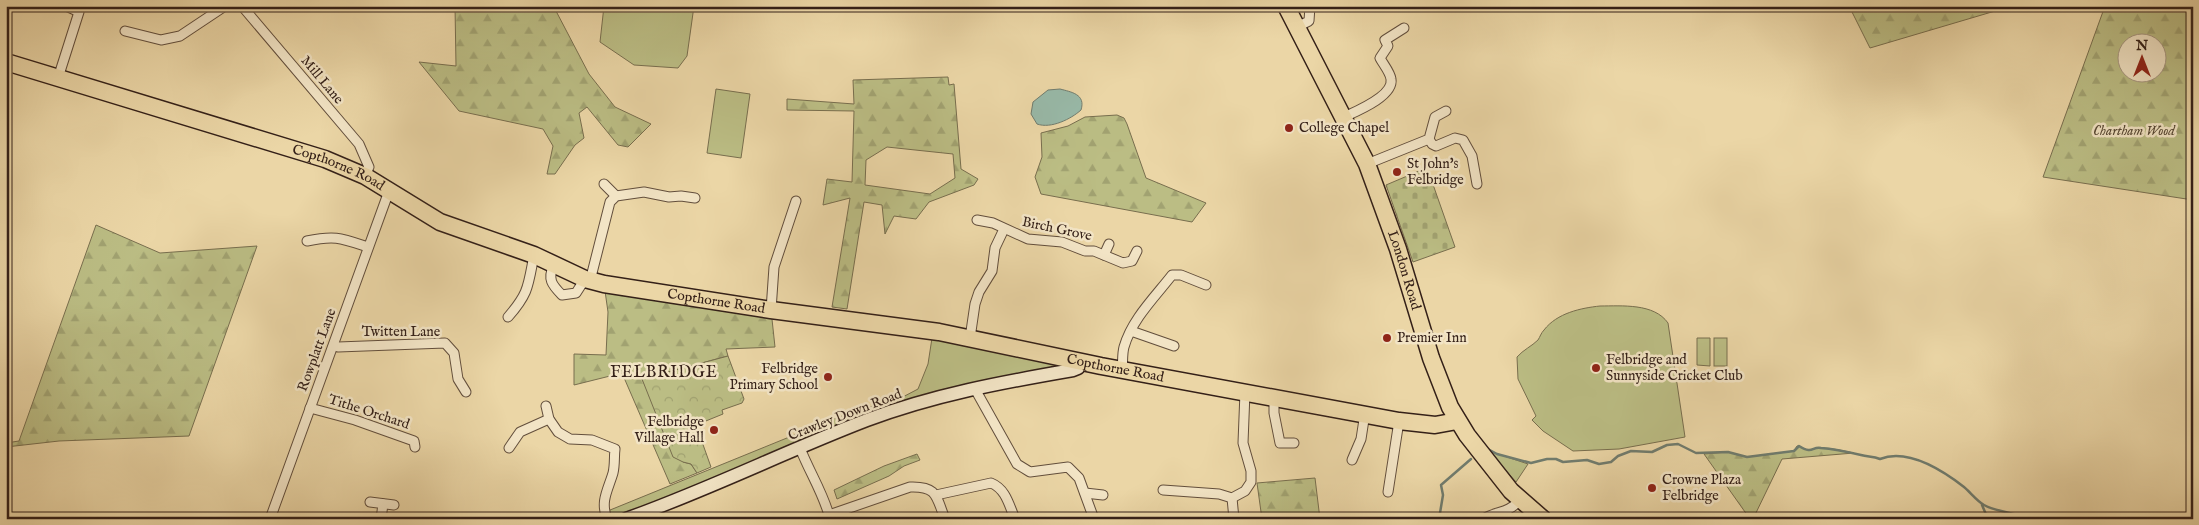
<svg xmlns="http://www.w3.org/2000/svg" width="2199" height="525" viewBox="0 0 2199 525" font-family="'IM FELL English',serif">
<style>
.grass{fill:#bbbd84;stroke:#786e4e}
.forest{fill:url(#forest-firs);stroke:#786e4e;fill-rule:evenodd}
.cemetery{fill:url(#cemetery-stones);stroke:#786e4e}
.park{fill:url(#park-crowns);stroke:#786e4e}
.water{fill:#98b9a8;stroke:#707c6e}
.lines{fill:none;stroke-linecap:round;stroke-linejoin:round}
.stream{stroke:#707c6e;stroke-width:2.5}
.street-casing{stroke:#624e3c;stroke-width:11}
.secondary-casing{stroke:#342018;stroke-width:15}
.highway-casing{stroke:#342018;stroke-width:19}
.street{stroke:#f2e4c5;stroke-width:9}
.secondary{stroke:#f2e4c5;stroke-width:12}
.highway{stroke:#ebd6a6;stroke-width:16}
.poi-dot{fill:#8f2418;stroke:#f2e4c5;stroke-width:2}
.labels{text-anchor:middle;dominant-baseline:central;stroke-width:5;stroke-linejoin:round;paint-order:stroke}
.street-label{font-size:14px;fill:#342018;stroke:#f2e4c5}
.poi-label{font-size:14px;fill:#342018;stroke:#f2e4c5;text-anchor:start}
.park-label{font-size:14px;font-style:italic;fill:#564733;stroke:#f2e4c5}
.quarter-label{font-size:16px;letter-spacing:1px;fill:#342018;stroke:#f2e4c5}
</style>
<defs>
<pattern id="forest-firs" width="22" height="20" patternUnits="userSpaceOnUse" patternTransform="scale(1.25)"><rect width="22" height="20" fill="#bbbd84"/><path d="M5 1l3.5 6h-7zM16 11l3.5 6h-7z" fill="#a1a271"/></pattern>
<pattern id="cemetery-stones" width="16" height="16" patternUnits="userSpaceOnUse" patternTransform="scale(1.25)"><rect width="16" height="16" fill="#bbbd84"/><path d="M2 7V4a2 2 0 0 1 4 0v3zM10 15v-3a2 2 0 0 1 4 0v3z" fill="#a1a271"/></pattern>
<pattern id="park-crowns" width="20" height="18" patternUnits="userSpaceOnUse" patternTransform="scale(1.25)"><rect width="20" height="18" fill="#bbbd84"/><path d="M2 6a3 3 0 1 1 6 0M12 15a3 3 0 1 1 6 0" fill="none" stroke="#a1a271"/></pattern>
</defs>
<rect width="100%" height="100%" fill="#ebd6a6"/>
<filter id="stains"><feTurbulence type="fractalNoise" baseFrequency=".004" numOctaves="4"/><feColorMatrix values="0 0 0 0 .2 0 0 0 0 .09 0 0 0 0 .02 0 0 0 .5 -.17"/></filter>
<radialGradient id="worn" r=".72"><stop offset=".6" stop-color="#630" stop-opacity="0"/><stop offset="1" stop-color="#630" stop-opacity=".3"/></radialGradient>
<g class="grass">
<polygon points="604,6 694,6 687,56 678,68 634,65 600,42"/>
<polygon points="716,89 750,94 741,158 707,153"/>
<path d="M1600,306C1622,306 1654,303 1668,323L1685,437L1619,449L1573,451L1543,431L1532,420L1536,416L1518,379L1517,357C1523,350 1532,346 1538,340C1540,337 1541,333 1544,330C1557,313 1581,308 1600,306Z"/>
<polygon points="932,338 1063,362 1065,368 900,403 899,399 918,389 928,364"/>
<polygon points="1697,338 1710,338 1710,366 1697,365"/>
<rect x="1714" y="338" width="13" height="28"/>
<polygon points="897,398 899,403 861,415 822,433 820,436 612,519 588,519 836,418"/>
<polygon points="1489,451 1528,464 1516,482"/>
</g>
<g class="forest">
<polygon points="455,6 518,6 519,8 556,11 589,74 615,107 651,124 628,147 618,145 587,107 579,113 584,138 575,145 555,174 547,174 553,146 543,129 459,111 419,62 456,66"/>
<polygon points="1849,6 2012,6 1870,48"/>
<path d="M2105,6H2193V200L2043,177ZM2126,42H2156V72H2126Z"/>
<path d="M948,77L949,85L954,84L961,169L978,179L974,185L929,202L916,219L894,216L885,234L882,205L864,202L847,309L832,307L850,198L823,205L827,179L852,182L854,111L787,110V99L854,104L853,80ZM887,147L953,154L955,178L930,194L865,185L866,160Z"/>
<polygon points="1117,115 1124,118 1127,124 1146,178 1206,203 1192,222 1041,194 1035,177 1042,157 1041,133 1068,126 1085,117"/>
<polygon points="96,225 160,253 257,246 189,436 59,441 6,447 6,443 19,441"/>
<polygon points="604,284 771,310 775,347 726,349 728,356 642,379 683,462 691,464 697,473 670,484 622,373 574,385 574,354 606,355 608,312"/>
<path d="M1797,446H1799C1812,454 1811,447 1822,448C1832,448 1844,451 1854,453L1782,459L1753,519H1750L1704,454L1728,452L1747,457L1794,451Z"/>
<polygon points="917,454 920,460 904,466 889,476 837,499 834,490 884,466"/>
<polygon points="1315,478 1320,519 1262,519 1257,483"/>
</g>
<polygon class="cemetery" points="1419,171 1422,178 1430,176 1455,247 1413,262 1386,185"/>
<polygon class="park" points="728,356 744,399 742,403 722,410 723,414 696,425 711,467 697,473 691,464 683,462 673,457 642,379"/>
<path class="water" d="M1060,89C1071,92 1086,94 1081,110C1071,119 1051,129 1037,124L1031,114L1033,102L1048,90Z"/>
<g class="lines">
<g class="stream">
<path d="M1486,448L1497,454L1531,463L1547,459H1556L1563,462L1587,460L1599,464L1611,462L1618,456L1631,451L1652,452L1667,445L1678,444L1696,453L1728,452L1747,457L1794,451L1799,446C1813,455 1812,446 1821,448C1834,449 1848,452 1861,455C1868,457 1873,456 1880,459C1908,448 1942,470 1964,487C1970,492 1977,501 1984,505C1996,512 2017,513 2031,519"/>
<polyline points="1982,505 1988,519"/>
<polyline points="1439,519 1443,495 1441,485 1471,459"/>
</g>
<g class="street-casing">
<g id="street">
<polyline points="242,6 359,144 369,167 365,176"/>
<polyline points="1297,27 1309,21 1310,6"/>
<polyline points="125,31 161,40 180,36 225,6"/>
<polyline points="58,78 79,12 66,6"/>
<path d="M1344,117C1357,111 1394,96 1391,79C1390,72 1383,64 1380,58L1388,46L1385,40L1404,28"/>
<polyline points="1429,139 1432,144 1436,146 1455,138 1463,140 1472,156 1477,184"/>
<polyline points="1367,164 1429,139 1435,117 1446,111"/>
<polyline points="604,184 616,196"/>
<polyline points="977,220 993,223 1028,239 1062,242 1085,251 1094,251 1123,263 1132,261 1137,251"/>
<path d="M307,241C335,235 341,238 368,247"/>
<polyline points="1104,255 1109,244"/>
<path d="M554,265C547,279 552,285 562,295L576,293L585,279"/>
<polyline points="590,281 610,202 616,196 644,192 669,197 681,196 695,198"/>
<polyline points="771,310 774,267 796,201"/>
<path d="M508,317C529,293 528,286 534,255"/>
<polyline points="1131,331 1174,346"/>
<polyline points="970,338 975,304 979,292 992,271 995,248 1004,229"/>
<polyline points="334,345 338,347 445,343 454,353 458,379 466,392"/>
<path d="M1122,370C1123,363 1122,354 1124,347C1132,319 1155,297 1172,275H1181L1206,285"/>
<polyline points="975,389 1017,464 1030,472 1068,467 1079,478 1094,519"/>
<polyline points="1274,397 1274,413 1280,443 1294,443"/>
<path d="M546,406L549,419L558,432L570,439L592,440L615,449C614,456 615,465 613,473C608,490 600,501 607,519"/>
<polyline points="310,408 355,420 414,441 415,447"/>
<polyline points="509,448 520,432 549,419"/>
<path d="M800,448C809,471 822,491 829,515L910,487C937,486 936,496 945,519"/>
<polyline points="1352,460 1361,439 1365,413"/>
<polyline points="1163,490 1219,494 1232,498 1245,491 1251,482 1251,471 1243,443 1245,392"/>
<polyline points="1388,492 1399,421"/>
<polyline points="1085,493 1103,495"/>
<path d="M936,495L991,483C1006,489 1009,505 1015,519"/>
<polyline points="1232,498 1234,519"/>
<polyline points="370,502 394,505"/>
<polyline points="270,519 389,191"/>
<polyline points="381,519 383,504"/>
<path d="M1483,519C1499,510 1507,514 1520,500"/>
</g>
</g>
<g class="secondary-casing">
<path id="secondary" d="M626,519C708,490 786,451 867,420C933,395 1003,382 1073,370L1078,368L1079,362"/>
</g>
<g class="highway-casing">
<g id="highway">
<path id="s1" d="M1286,6L1367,164L1398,249L1431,358L1450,407L1467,435L1511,491L1543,519"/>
<path id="s2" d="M6,62L325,159L365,176L440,222L534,255L585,279L604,284L771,310L939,332L1101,366L1399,421L1435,425L1457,421"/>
</g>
</g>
<use href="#street" class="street"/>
<use href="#secondary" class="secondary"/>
<use href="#highway" class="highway"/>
</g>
<g class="poi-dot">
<circle cx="1289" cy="128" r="5"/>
<circle cx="1397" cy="172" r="5"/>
<circle cx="1387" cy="338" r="5"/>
<circle cx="1596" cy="368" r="5"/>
<circle cx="828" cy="377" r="5"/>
<circle cx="714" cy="430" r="5"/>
<circle cx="1652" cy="488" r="5"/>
</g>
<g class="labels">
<g class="street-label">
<text transform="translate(322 80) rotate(50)">Mill Lane</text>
<text stroke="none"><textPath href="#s2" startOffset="349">Copthorne Road</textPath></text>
<text transform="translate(1057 229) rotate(12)">Birch Grove</text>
<text stroke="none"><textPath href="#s1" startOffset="290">London Road</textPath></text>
<text stroke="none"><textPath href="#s2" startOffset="754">Copthorne Road</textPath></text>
<text x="401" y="332">Twitten Lane</text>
<text transform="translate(317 350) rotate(-70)">Rowplatt Lane</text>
<text stroke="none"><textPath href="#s2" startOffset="1159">Copthorne Road</textPath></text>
<text transform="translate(369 412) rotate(18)">Tithe Orchard</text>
<text transform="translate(845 415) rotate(-21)">Crawley Down Road</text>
</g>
<g class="poi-label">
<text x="1299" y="128">College Chapel</text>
<text x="1407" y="164">St John's<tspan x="1407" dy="16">Felbridge</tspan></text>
<text x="1397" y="338">Premier Inn</text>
<text x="1606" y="360">Felbridge and<tspan x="1606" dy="16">Sunnyside Cricket Club</tspan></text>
<text x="818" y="369" text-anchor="end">Felbridge<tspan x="818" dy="16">Primary School</tspan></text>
<text x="704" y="422" text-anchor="end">Felbridge<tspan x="704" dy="16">Village Hall</tspan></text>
<text x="1662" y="480">Crowne Plaza<tspan x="1662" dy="16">Felbridge</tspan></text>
</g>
<g class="park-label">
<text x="2134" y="131">Chartham Wood</text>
</g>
<g class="quarter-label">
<text x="664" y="373">FELBRIDGE</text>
</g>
</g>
<rect width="2199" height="525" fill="none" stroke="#ebd6a6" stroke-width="25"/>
<rect x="8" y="8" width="2184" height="510" fill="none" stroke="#342018" stroke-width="2.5"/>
<rect x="12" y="12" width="2174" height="500" fill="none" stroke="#342018"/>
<g transform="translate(2142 58)"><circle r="24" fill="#f2e4c5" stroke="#a69680"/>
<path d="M0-4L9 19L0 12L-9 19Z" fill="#8f2418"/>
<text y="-8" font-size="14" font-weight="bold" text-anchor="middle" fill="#342018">N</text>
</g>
<rect width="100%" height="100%" filter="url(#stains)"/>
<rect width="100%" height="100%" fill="url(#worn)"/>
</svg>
